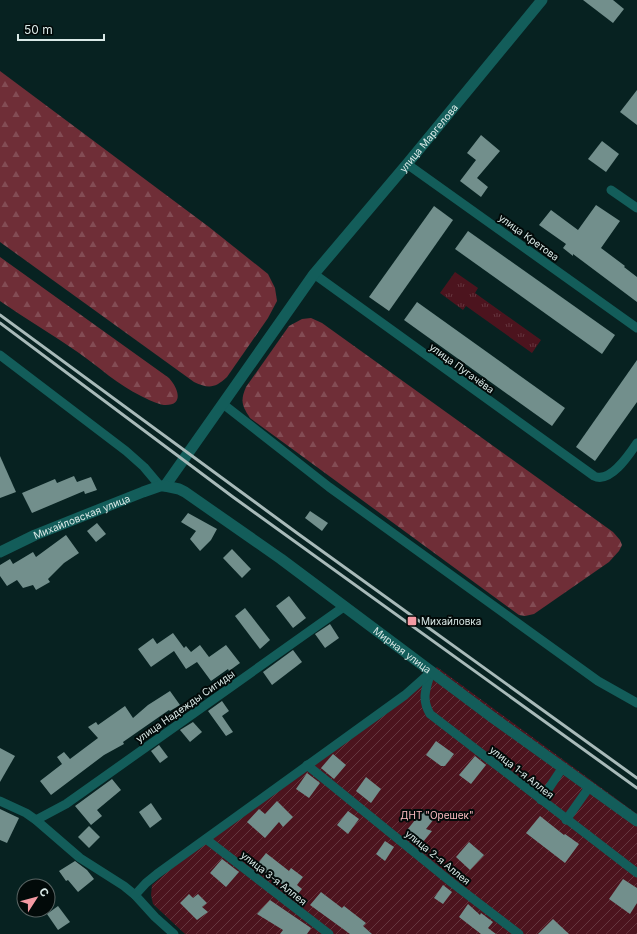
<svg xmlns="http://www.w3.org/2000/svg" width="637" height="934" viewBox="0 0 637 934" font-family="Inter,sans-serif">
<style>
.grass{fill:url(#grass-tufts)}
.forest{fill:url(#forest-firs)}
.garden{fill:url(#garden-furrows)}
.building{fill:#728f8c}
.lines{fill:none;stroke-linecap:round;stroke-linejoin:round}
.minor{stroke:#135d5a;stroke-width:9}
.tertiary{stroke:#135d5a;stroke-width:11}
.rail{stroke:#a8bab9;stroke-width:3}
.poi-dot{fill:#f49aa3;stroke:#020a09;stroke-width:1.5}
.labels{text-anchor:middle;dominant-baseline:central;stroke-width:4;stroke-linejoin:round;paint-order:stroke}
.street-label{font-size:10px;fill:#d9e9e7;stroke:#020a09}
.poi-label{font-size:10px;fill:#d9e9e7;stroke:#020a09;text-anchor:start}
.park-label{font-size:10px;fill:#febec3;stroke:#020a09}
</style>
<defs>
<pattern id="grass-tufts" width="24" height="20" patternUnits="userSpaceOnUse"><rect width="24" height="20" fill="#4c141e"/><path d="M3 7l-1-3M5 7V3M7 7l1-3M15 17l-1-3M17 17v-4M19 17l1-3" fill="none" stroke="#65363f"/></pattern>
<pattern id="forest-firs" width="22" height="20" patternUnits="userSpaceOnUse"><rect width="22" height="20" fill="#6f2e37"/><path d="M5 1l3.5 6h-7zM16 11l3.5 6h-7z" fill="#834c54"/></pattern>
<pattern id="garden-furrows" width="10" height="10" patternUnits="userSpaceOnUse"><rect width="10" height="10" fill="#4c141e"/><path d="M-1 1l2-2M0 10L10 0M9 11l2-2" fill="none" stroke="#65363f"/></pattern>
</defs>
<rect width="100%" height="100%" fill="#072221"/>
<polygon class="grass" points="455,272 478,288 475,293 541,340 532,353 466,306 463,310 440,293"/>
<g class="forest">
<path d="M0,71L209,227L268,274L275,288L277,301L268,318L227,377C215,388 209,389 194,382L0,242Z"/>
<path d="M0,257L169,378C178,388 185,406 164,405C157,404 147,399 141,396C118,385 99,367 79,353C53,335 26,319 0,301Z"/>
<path d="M311,318L322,323L613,532L620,540L622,545L619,551L609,562L534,614L525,616L519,615L250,418C242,406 240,401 246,387L289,326L302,319Z"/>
</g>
<polygon class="garden" points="437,667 637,814 637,934 185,934 153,904 151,895 152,885 206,839"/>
<g class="building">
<polygon points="583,0 613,0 624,9 613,23"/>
<polygon points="637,90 637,125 620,112"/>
<polygon points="481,135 500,151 477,178 488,187 481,197 460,181 476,160 467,153"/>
<polygon points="602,141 619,154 606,172 588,159"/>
<polygon points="596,205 620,221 601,248 625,266 624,267 637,277 637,302 573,254 573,256 563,248 566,244 539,225 551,210 578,230"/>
<polygon points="434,206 453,220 389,311 369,297"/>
<polygon points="468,231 615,335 602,354 455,249"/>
<polygon points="417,302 565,408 552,426 404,320"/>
<polygon points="637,360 637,402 595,461 576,447"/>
<polygon points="0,456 16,492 0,498"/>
<polygon points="74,476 77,482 91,477 97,490 85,494 84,491 32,513 22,493 55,479 57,483"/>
<polygon points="310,511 328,523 322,531 305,518"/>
<polygon points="188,513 217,529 211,540 200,551 190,539 196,531 181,522"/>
<polygon points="97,523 106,534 96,542 87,531"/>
<polygon points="66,535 79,553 64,563 48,579 50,582 36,590 33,585 23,588 17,580 7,586 0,576 0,565 10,559 13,564 33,552 36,557"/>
<polygon points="232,549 251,569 242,578 223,558"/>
<polygon points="289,596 306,618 293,628 276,606"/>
<polygon points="245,608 270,640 260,649 235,616"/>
<polygon points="330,624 339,638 325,648 315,634"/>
<polygon points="173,633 184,648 186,646 191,652 200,645 209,657 226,645 240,663 229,671 228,669 211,681 197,662 186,669 174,651 151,667 138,649 153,638 157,644"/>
<polygon points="293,650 302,662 272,685 263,672"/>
<polygon points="170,691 180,705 170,711 169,710 123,742 124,744 104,755 51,795 40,781 62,764 57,757 64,752 70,759 98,738 88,727 96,722 98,725 125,706 133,718 148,705"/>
<polygon points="222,701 229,711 222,716 233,732 226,736 208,711"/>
<polygon points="193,722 202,732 190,742 180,730"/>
<polygon points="436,741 454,754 445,766 441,766 426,755"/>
<polygon points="159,745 168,757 160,763 151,751"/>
<polygon points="0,748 15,756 0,782"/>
<polygon points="333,754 346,765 334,779 321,768"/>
<polygon points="475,756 486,765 471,784 459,775"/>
<polygon points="307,773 320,783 309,798 296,789"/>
<polygon points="366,777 381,789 371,803 356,791"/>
<polygon points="112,779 121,790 97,810 102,816 91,825 75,806"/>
<polygon points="277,801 293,817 283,827 279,822 265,838 247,822 259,809 265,814"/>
<polygon points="151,803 162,819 150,828 139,812"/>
<polygon points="0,809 19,818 7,843 0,840"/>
<polygon points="423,810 434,819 426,829 432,831 423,842 407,830"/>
<polygon points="348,811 359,819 348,834 337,825"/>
<polygon points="540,816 564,835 565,834 579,844 565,863 526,833"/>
<polygon points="89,826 100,837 89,848 78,837"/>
<polygon points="385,841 394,847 385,861 376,854"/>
<polygon points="469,842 484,855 470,870 456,857"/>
<polygon points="266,853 289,871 291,868 303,877 297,885 302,889 297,895 256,866"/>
<polygon points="222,859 239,872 226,887 210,873"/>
<polygon points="75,861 87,870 94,879 78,892 68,880 66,881 59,871"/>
<polygon points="623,879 637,888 637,903 630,914 609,899"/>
<polygon points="443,885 452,892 443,904 434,898"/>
<polygon points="321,892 342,908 344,906 366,923 363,926 372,934 350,934 310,905"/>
<polygon points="189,894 193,898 198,894 207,903 202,907 208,912 197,920 180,903"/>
<polygon points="270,900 311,928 307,934 280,934 283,930 257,914"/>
<polygon points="468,904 480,915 481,913 493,922 488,928 496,934 481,934 459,917"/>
<polygon points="58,906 70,922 58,930 47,914"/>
<polygon points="553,919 569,934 538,934"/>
</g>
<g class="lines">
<g class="minor">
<polyline points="407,164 637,328"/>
<polyline points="611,190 637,208"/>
<path d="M314,274L594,476C610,484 629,455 637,443"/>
<polyline points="0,355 126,451 144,467 160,486"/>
<polyline points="223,404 329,487 598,681 637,703"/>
<path d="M431,672C426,688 421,699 430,714L637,873"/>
<polyline points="307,765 451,882 519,934"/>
<polyline points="541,800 563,767"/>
<polyline points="0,801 26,813 36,820 80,858 124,886 135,895 155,917 174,934"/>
<polyline points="36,820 66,804 345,606"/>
<polyline points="566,820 590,786"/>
<polyline points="206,839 329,934"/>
<polyline points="135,895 146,883 157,874 405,695 432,671"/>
</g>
<g class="tertiary">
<path id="s1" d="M165,486L314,274L407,164L542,0"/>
<path id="s2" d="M0,552L35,535L143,492L160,486H165L179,489L185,492L281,559L492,717L637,821"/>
</g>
<g class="rail">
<polyline points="0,315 297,533 637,778"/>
<polyline points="0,323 233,497 637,788"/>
</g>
</g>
<rect class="poi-dot" x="407" y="616" width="10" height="10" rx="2"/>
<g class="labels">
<g class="street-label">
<text stroke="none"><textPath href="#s1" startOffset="437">улица Маргелова</textPath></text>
<text transform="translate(529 237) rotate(36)">улица Кретова</text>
<text transform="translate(462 368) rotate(36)">улица Пугачёва</text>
<text stroke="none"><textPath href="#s2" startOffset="89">Михайловская улица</textPath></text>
<text stroke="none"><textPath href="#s2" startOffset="468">Мирная улица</textPath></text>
<text transform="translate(185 706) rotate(-35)">улица Надежды Сигиды</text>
<text transform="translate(522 772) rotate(38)">улица 1-я Аллея</text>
<text transform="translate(438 857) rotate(39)">улица 2-я Аллея</text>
<text transform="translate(274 878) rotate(38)">улица 3-я Аллея</text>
</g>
<g class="poi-label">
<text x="421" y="621">Михайловка</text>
</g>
<g class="park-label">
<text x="437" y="815">ДНТ "Орешек"</text>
</g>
</g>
<g transform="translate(36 898) rotate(54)"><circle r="19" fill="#020a09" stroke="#586362"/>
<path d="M0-3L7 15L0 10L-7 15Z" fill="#f49aa3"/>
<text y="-6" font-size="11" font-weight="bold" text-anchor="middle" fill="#d9e9e7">С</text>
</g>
<path d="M18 34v6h86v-6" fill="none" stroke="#d9e9e7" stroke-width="2"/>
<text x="24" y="34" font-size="12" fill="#d9e9e7" stroke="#020a09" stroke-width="3" paint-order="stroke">50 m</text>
</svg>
